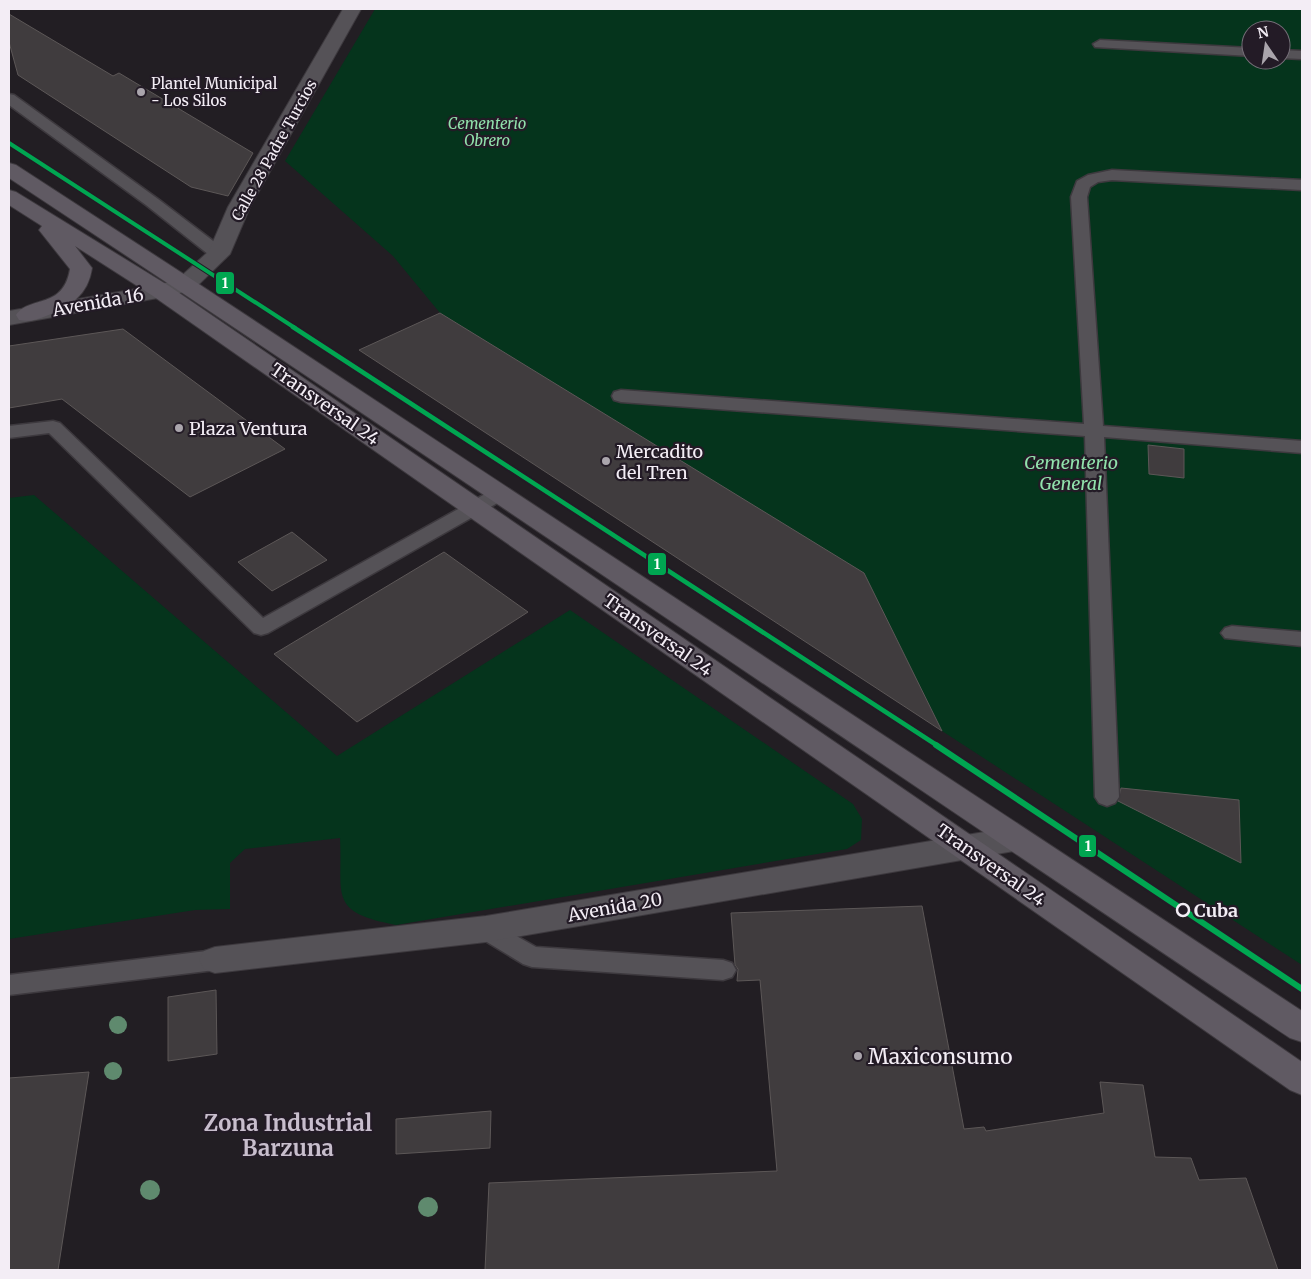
<svg xmlns="http://www.w3.org/2000/svg" width="1311" height="1279" viewBox="0 0 1311 1279" font-family="Merriweather,serif">
<style>
.green{fill:#05341c;fill-rule:evenodd}
.building{fill:#403c3e;stroke:#5c5757}
.lines{fill:none;stroke-linecap:round;stroke-linejoin:round}
.lane-casing{stroke:#3d393e;stroke-width:3}
.street-casing{stroke:#3d393e;stroke-width:2}
.secondary-casing{stroke:#3d393e;stroke-width:2}
.lane{fill:#555257;fill-rule:evenodd}
.street{fill:#555257;fill-rule:evenodd}
.secondary{fill:#605a63;fill-rule:evenodd}
.rail-1-far2-casing{stroke:#231b26;stroke-width:6}
.rail-1-far1-casing{stroke:#231b26;stroke-width:8}
.rail-1-casing{stroke:#231b26;stroke-width:10}
.rail-1-far2{stroke:#00a651;stroke-width:4}
.rail-1-far1{stroke:#00a651;stroke-width:4.5}
.rail-1{stroke:#00a651;stroke-width:6}
.tree{fill:#5f8a6e}
.poi-dot{fill:#aaa5ac;stroke:#231b26;stroke-width:2}
.stop-dot{fill:#231b26;stroke:#f3edf5;stroke-width:2.5}
.labels{text-anchor:middle;dominant-baseline:central;stroke-width:4.5;stroke-linejoin:round;paint-order:stroke}
.far-poi-label{font-size:15px;fill:#f3edf5;stroke:#231b26;text-anchor:start}
.far-park-label{font-size:15px;font-style:italic;fill:#91e2ac;stroke:#231b26}
.far-street-label{font-size:15px;fill:#f3edf5;stroke:#231b26}
.street-label{font-size:18px;fill:#f3edf5;stroke:#231b26}
.poi-label{font-size:18px;fill:#f3edf5;stroke:#231b26;text-anchor:start}
.park-label{font-size:18px;font-style:italic;fill:#91e2ac;stroke:#231b26}
.stop-label{font-size:18px;font-weight:bold;fill:#f3edf5;stroke:#231b26;text-anchor:start}
.near-poi-label{font-size:21px;fill:#f3edf5;stroke:#231b26;text-anchor:start}
.near-neighbourhood-label{font-size:22px;font-weight:bold;fill:#c8becd;stroke:#231b26}
.line-badge{stroke:#231b26;stroke-width:2}
.badge-label{font-size:14px;text-anchor:middle;font-weight:bold;fill:#fff}
</style>
<rect width="100%" height="100%" fill="#221e23"/>
<g class="green">
<path d="M375,9H1302V965L942,731L863,573L440,313L393,256L285,161ZM1251,30H1281V60H1251Z"/>
<path d="M34,495L337,756L570,610L853,804L862,819L861,840L847,849L396,925C327,912 343,895 340,838L245,849L230,863V909L195,910L9,939V498Z"/>
</g>
<g class="building">
<polygon points="9,14 113,76 119,73 253,153 228,196 191,187 18,75 9,42"/>
<polygon points="440,313 864,573 942,731 359,350"/>
<polygon points="123,329 285,449 190,497 62,399 9,408 9,346"/>
<polygon points="1148,445 1184,449 1184,478 1149,474"/>
<polygon points="292,532 327,560 272,591 238,562"/>
<polygon points="444,552 528,612 357,722 274,654"/>
<polygon points="1121,788 1239,800 1241,863 1118,801"/>
<polygon points="922,906 964,1129 984,1127 986,1131 1104,1113 1100,1082 1143,1085 1155,1157 1191,1158 1199,1180 1246,1178 1278,1270 485,1270 489,1183 777,1171 760,980 737,981 738,969 735,965 731,913"/>
<polygon points="216,990 217,1054 168,1061 168,997"/>
<polygon points="89,1072 58,1270 9,1270 9,1078"/>
<polygon points="491,1111 490,1148 396,1154 396,1119"/>
</g>
<g class="lines">
<g class="lane-casing">
<g id="lane">
<polygon points="1100,40 1251,48 1251,56 1095,47 1093,44"/>
<polygon points="1281,50 1302,51 1302,59 1281,58"/>
<polygon points="9,94 14,95 158,199 225,250 227,254 225,258 213,258 146,205 9,105"/>
<polygon points="1112,170 1302,180 1302,190 1112,180 1098,182 1090,187 1087,197 1103,426 1302,441 1302,453 1104,437 1119,797 1115,803 1107,806 1099,803 1095,797 1085,436 621,402 614,400 612,396 614,392 621,390 1084,424 1071,197 1077,181 1088,175"/>
<polygon points="53,421 60,423 263,618 494,489 501,487 508,489 511,493 508,497 268,633 261,635 254,633 49,433 9,438 9,426"/>
<polygon points="1232,626 1302,632 1302,646 1225,638 1221,633 1225,628"/>
<polygon points="486,919 536,947 723,960 732,963 736,970 732,977 723,980 532,967 523,964 477,936 474,929 477,922"/>
<polygon points="215,950 224,953 227,960 224,967 215,970 9,995 9,975"/>
</g>
</g>
<g class="street-casing">
<g id="street">
<polygon points="343,9 361,9 250,207 230,254 194,289 169,296 9,325 9,311 159,285 178,279 209,251 228,207"/>
<polygon points="1014,827 1025,831 1029,839 1025,847 1014,851 486,942 215,973 204,969 199,960 204,951 215,947 486,916"/>
</g>
</g>
<g class="secondary-casing">
<g id="secondary">
<path d="M9,163L16,165L179,271L1302,1011V1042L1290,1038C862,752 438,461 9,178Z"/>
<path d="M9,190L16,192L169,286L1302,1062V1095L1290,1090L153,296L75,246L92,268C88,295 70,307 46,316C36,320 29,322 19,320L16,315C30,295 63,310 70,269L39,230L42,226L9,205Z"/>
</g>
</g>
<use href="#lane" class="lane"/>
<use href="#street" class="street"/>
<use href="#secondary" class="secondary"/>
<g class="rail-1-far2-casing">
<polyline id="rail-1-far2" points="9,143 295,328"/>
</g>
<g class="rail-1-far1-casing">
<polyline id="rail-1-far1" points="293,327 938,746"/>
</g>
<g class="rail-1-casing">
<polyline id="rail-1" points="936,745 1302,989"/>
</g>
<use href="#rail-1-far2" class="rail-1-far2"/>
<use href="#rail-1-far1" class="rail-1-far1"/>
<use href="#rail-1" class="rail-1"/>
</g>
<g class="tree">
<circle cx="118" cy="1025" r="9"/>
<circle cx="113" cy="1071" r="9"/>
<circle cx="150" cy="1190" r="10"/>
<circle cx="428" cy="1207" r="10"/>
</g>
<g class="poi-dot">
<circle cx="141" cy="92" r="5"/>
<circle cx="179" cy="428" r="5"/>
<circle cx="606" cy="461" r="5"/>
<circle cx="858" cy="1056" r="5"/>
</g>
<circle class="stop-dot" cx="1183" cy="910" r="6"/>
<g class="labels">
<g class="far-poi-label">
<text x="151" y="83">Plantel Municipal<tspan x="151" dy="17">- Los Silos</tspan></text>
</g>
<g class="far-park-label">
<text x="487" y="123">Cementerio<tspan x="487" dy="17">Obrero</tspan></text>
</g>
<g class="far-street-label">
<text transform="translate(274 150) rotate(-61)">Calle 28 Padre Turcios</text>
</g>
<g class="street-label">
<text transform="translate(98 302) rotate(-10)">Avenida 16</text>
<text transform="translate(325 404) rotate(35)">Transversal 24</text>
<text transform="translate(658 635) rotate(35)">Transversal 24</text>
<text transform="translate(991 865) rotate(35)">Transversal 24</text>
<text transform="translate(615 907) rotate(-10)">Avenida 20</text>
</g>
<g class="poi-label">
<text x="189" y="428">Plaza Ventura</text>
<text x="616" y="451">Mercadito<tspan x="616" dy="21">del Tren</tspan></text>
</g>
<g class="park-label">
<text x="1071" y="462">Cementerio<tspan x="1071" dy="21">General</tspan></text>
</g>
<g class="stop-label">
<text x="1194" y="910">Cuba</text>
</g>
<g class="near-poi-label">
<text x="868" y="1056">Maxiconsumo</text>
</g>
<g class="near-neighbourhood-label">
<text x="288" y="1123">Zona Industrial<tspan x="288" dy="25">Barzuna</tspan></text>
</g>
</g>
<g class="line-badge">
<rect x="215" y="271" width="20" height="24" rx="5" fill="#00a651"/>
<rect x="647" y="552" width="20" height="24" rx="5" fill="#00a651"/>
<rect x="1078" y="834" width="19" height="24" rx="5" fill="#00a651"/>
</g>
<g class="badge-label">
<text x="225" y="288">1</text>
<text x="657" y="569">1</text>
<text x="1088" y="851">1</text>
</g>
<rect width="1311" height="1279" fill="none" stroke="#f3edf5" stroke-width="20"/>
<g transform="translate(1266 45) rotate(347)"><circle r="24" fill="#231b26" stroke="#766f79"/>
<path d="M0-4L9 19L0 12L-9 19Z" fill="#aaa5ac"/>
<text y="-8" font-size="14" font-weight="bold" text-anchor="middle" fill="#f3edf5">N</text>
</g>
</svg>
